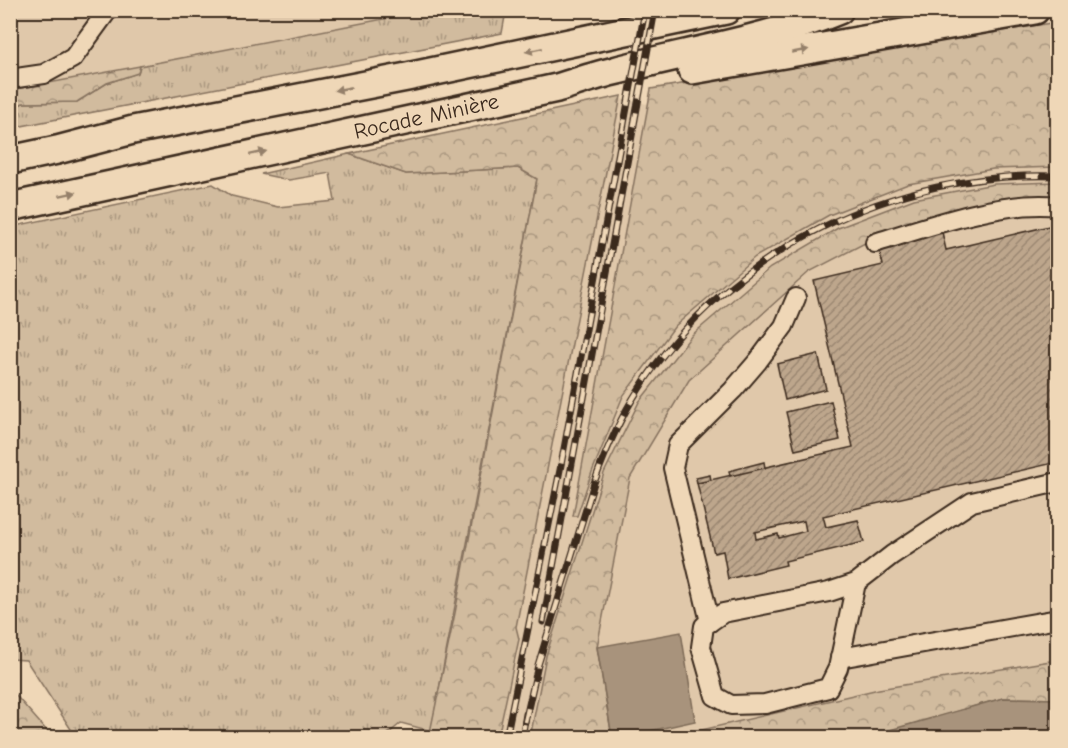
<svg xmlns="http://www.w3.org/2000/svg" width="1068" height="748" viewBox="0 0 1068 748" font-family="'Comic Neue',sans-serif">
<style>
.built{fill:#e0c8aa}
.grass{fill:url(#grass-tufts);stroke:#86725e;stroke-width:1.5}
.forest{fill:url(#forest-crowns);stroke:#86725e;stroke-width:1.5}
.water{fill:#a8937b;stroke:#7c6956;stroke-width:1.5}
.building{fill:url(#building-hatch);stroke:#3b2a1e;stroke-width:1.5;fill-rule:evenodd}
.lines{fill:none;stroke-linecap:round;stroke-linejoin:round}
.minor-casing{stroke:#3b2a1e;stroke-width:22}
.highway-casing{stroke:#3b2a1e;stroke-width:32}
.minor{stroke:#efd7b7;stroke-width:18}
.highway{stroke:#efd7b7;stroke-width:27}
.rail-casing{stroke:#3b2a1e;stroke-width:7}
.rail{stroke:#efd7b7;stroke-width:4.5;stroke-dasharray:14;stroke-linecap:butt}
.oneway{fill:#95806a}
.labels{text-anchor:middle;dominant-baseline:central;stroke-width:6;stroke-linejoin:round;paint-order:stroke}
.street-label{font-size:22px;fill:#3b2a1e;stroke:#efd7b7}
</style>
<defs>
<pattern id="grass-tufts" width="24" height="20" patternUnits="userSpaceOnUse" patternTransform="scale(1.5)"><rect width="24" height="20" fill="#d1bb9e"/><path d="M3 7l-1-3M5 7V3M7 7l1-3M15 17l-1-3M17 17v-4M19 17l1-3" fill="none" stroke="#ab9880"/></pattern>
<pattern id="forest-crowns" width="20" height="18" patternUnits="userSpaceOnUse" patternTransform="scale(1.5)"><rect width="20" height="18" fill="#d1bb9e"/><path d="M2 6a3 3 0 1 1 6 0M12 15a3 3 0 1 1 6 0" fill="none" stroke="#ab9880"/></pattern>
<pattern id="building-hatch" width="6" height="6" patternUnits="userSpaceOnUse" patternTransform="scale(1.5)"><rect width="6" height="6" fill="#bda68c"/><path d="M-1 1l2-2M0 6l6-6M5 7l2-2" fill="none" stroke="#9b8772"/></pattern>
</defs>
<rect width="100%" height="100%" fill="#efd7b7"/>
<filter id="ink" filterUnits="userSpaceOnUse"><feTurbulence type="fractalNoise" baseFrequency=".0167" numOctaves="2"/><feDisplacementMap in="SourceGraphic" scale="12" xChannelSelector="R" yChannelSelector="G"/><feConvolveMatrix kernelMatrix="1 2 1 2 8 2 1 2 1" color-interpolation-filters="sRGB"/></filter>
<g filter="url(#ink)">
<g class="built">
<polygon points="11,11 425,11 11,90"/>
<polygon points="620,99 648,104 573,516 577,516 592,472 623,396 675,326 755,257 829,215 908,184 993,169 1057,167 1057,182 994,184 838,228 639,402 604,473 546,656 530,737 498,738 519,640 516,627"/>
<polygon points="1057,201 1057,660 879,689 667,737 612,738 597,647 630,478 689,380 809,272 892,229"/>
</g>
<g class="grass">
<polygon points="425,11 506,11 502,33 11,128 11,109 23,103 77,102 107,83 138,73 140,66"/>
<polygon points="349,154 406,174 518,168 537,179 431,731 401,723 383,738 76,737 26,660 11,659 10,227 213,184 232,196 278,207 335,201 330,173 289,180 261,174"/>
</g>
<g class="forest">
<polygon points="1057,22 1057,167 993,169 908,184 829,215 755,257 675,326 623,396 592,472 577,516 573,516 651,89"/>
<polygon points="140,66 138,73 107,83 77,102 23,103 11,109 11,90"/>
<polygon points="621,96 516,627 519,639 498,737 429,737 455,613 537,179 518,168 406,174 349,154"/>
<polygon points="1057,182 1057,201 892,229 809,272 689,380 630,478 597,647 612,737 530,738 546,656 604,473 639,402 692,335 770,268 838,228 914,199 994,184"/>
<polygon points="1057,660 1057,699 1003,698 865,738 667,738 879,689"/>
<polygon points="11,690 47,731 52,737 11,737"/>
</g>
<g class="water">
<polygon points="681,632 695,721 623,737 612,737 597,647"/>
<polygon points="1003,698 1057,699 1057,737 865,737"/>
</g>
<g class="building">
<path d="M1058,224V462L823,516L826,527L858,520L864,542L785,561L786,565L728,579L723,551L714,553L697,483L853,447L814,281L883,265L879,249L888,244L942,232L946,250ZM804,521L806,531L779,538L778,534L756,539L755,532Z"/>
<polygon points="818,354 826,389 785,400 777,364"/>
<polygon points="831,401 840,440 795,450 786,412"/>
<polygon points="764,462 765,468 730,476 729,471"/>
<polygon points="710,475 711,480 697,483 696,478"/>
</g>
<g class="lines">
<g class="minor-casing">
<g id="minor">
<polyline points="10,79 44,74 73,58 108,10"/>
<path d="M875,243C926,227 1005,199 1058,206"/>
<polyline points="856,583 838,668 828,688 765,704 731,705 715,696 701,647 704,626 723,613 829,592 856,583 892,555 972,502 1058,482"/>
<polyline points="710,622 673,468 678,445 733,390 758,361 784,326 796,298"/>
<polyline points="840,658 1058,619"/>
</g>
</g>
<g class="highway-casing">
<g id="highway">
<polyline points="692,70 1035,10"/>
<polyline points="10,160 57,150 133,130 407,77 726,10"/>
<path id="s1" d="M10,207L557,88C576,82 594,76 614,71C689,51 767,40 839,10"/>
</g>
</g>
<use href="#minor" class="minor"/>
<use href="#highway" class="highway"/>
<g class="rail-casing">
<g id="rail">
<polyline points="543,622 655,10"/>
<path d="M525,722L538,665L594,483C606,450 620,418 639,389C728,250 895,170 1058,176"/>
<polyline points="506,738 561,465 645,10"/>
<polyline points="522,738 526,714"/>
</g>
</g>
<use href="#rail" class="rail"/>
</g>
<defs><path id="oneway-solid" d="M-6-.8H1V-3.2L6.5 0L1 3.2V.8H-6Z" transform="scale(1.5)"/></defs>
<g class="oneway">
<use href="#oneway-solid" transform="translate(534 50) rotate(168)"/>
<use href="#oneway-solid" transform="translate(800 51) rotate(-10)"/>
<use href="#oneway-solid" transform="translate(343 89) rotate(169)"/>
<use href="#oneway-solid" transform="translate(258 153) rotate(-12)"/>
<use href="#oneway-solid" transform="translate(68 194) rotate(-12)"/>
</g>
</g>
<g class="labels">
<g class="street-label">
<text stroke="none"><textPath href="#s1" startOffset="426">Rocade Minière</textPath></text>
</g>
</g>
<rect width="1068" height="748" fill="none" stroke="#efd7b7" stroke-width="36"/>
<rect x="18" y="18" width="1032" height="712" fill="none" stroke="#3b2a1e" stroke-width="2" filter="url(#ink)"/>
</svg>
